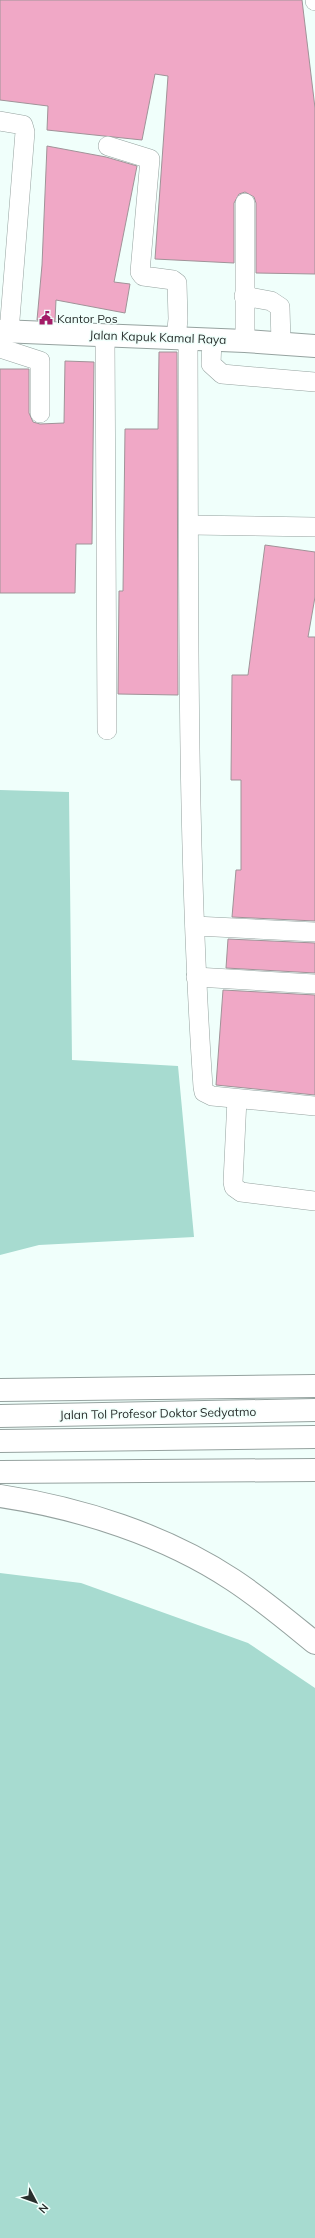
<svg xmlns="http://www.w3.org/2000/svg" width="315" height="2238" viewBox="0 0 315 2238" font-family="Mulish,sans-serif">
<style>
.green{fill:#a7dbd0}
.building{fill:#f0a8c6;stroke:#a09398}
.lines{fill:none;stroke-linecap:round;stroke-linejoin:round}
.minor-casing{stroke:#95a29f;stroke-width:20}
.major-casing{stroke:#95a29f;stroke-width:24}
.highway-casing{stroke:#95a29f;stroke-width:24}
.minor{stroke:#fff;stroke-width:19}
.major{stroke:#fff;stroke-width:22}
.highway{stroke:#fff;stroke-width:22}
.labels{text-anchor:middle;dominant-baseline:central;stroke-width:3;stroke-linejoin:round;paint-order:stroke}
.poi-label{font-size:12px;fill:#292f2d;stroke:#f0fffb;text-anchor:start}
.street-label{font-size:12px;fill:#292f2d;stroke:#f0fffb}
</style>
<rect width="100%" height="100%" fill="#f0fffb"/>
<g class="green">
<polygon points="0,790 69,792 72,1060 178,1066 194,1237 39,1245 0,1255"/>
<polygon points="0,1573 81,1583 248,1643 315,1688 315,2238 0,2238"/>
</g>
<g class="building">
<polygon points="0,0 302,0 315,108 315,274 256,273 256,203 254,197 245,192 239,194 234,203 234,263 155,259 168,76 155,74 142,140 47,130 48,106 0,100"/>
<polygon points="47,146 106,157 137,166 114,282 130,284 125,313 56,300 55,321 37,320 42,265"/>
<polygon points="159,352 177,352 178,695 118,694 119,591 123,591 125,429 158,429"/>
<polygon points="65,361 94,362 92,544 76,544 75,593 0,593 0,369 29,369 29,413 33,422 40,424 64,423"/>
<polygon points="265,545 315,552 315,597 308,637 315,637 315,921 232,917 236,870 241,870 241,780 231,780 232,675 248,675"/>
<polygon points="228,939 315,943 315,973 226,968"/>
<polygon points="223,990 315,995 315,1095 216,1085"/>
</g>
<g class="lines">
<g class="minor-casing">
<g id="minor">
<polyline points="315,0 315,1"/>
<polyline points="0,121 23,125 25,132 9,332"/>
<polyline points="108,146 150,159 140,272 143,276 173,280 177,283 178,319 176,339"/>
<polyline points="244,296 271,301 280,307 281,343"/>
<polyline points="105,335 107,730"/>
<path d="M188,339C189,589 186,838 203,1087L204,1092L212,1096L315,1106"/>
<polyline points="212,340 211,364 222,374 315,382"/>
<polyline points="245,341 245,203"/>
<polyline points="0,348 40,361 40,413"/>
<polyline points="189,525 315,527"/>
<polyline points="195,926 315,932"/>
<polyline points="196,977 315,984"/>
<polyline points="237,1099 233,1182 234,1187 241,1192 315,1201"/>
</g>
</g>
<g class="major-casing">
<polyline id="major" points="0,331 245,341 315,346"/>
</g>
<g class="highway-casing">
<g id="highway">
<polyline points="0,1390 315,1386"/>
<polyline points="0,1416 315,1410"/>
<polyline points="0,1441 315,1437"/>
<polyline points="0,1472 315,1470"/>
<path d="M0,1496C80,1508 165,1535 233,1580C262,1599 288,1621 315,1643"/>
</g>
</g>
<use href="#minor" class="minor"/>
<use href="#major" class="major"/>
<use href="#highway" class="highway"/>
</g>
<defs>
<g id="civic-bare" transform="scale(1.08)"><path d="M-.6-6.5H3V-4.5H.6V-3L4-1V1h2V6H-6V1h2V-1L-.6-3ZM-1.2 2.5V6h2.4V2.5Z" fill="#a31c67" stroke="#f0fffb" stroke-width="2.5" paint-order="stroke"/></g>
</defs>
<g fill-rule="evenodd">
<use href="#civic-bare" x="46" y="318"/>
</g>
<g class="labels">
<g class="poi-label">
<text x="57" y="318">Kantor Pos</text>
</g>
<g class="street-label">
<text transform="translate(158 337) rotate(2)">Jalan Kapuk Kamal Raya</text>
<text transform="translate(158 1413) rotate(-1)">Jalan Tol Profesor Doktor Sedyatmo</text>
</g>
</g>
<g transform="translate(36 2202) rotate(131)" stroke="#f0fffb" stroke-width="3" paint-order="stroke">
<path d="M0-3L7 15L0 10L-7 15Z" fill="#292f2d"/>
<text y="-6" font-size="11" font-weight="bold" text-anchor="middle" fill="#292f2d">N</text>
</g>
</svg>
